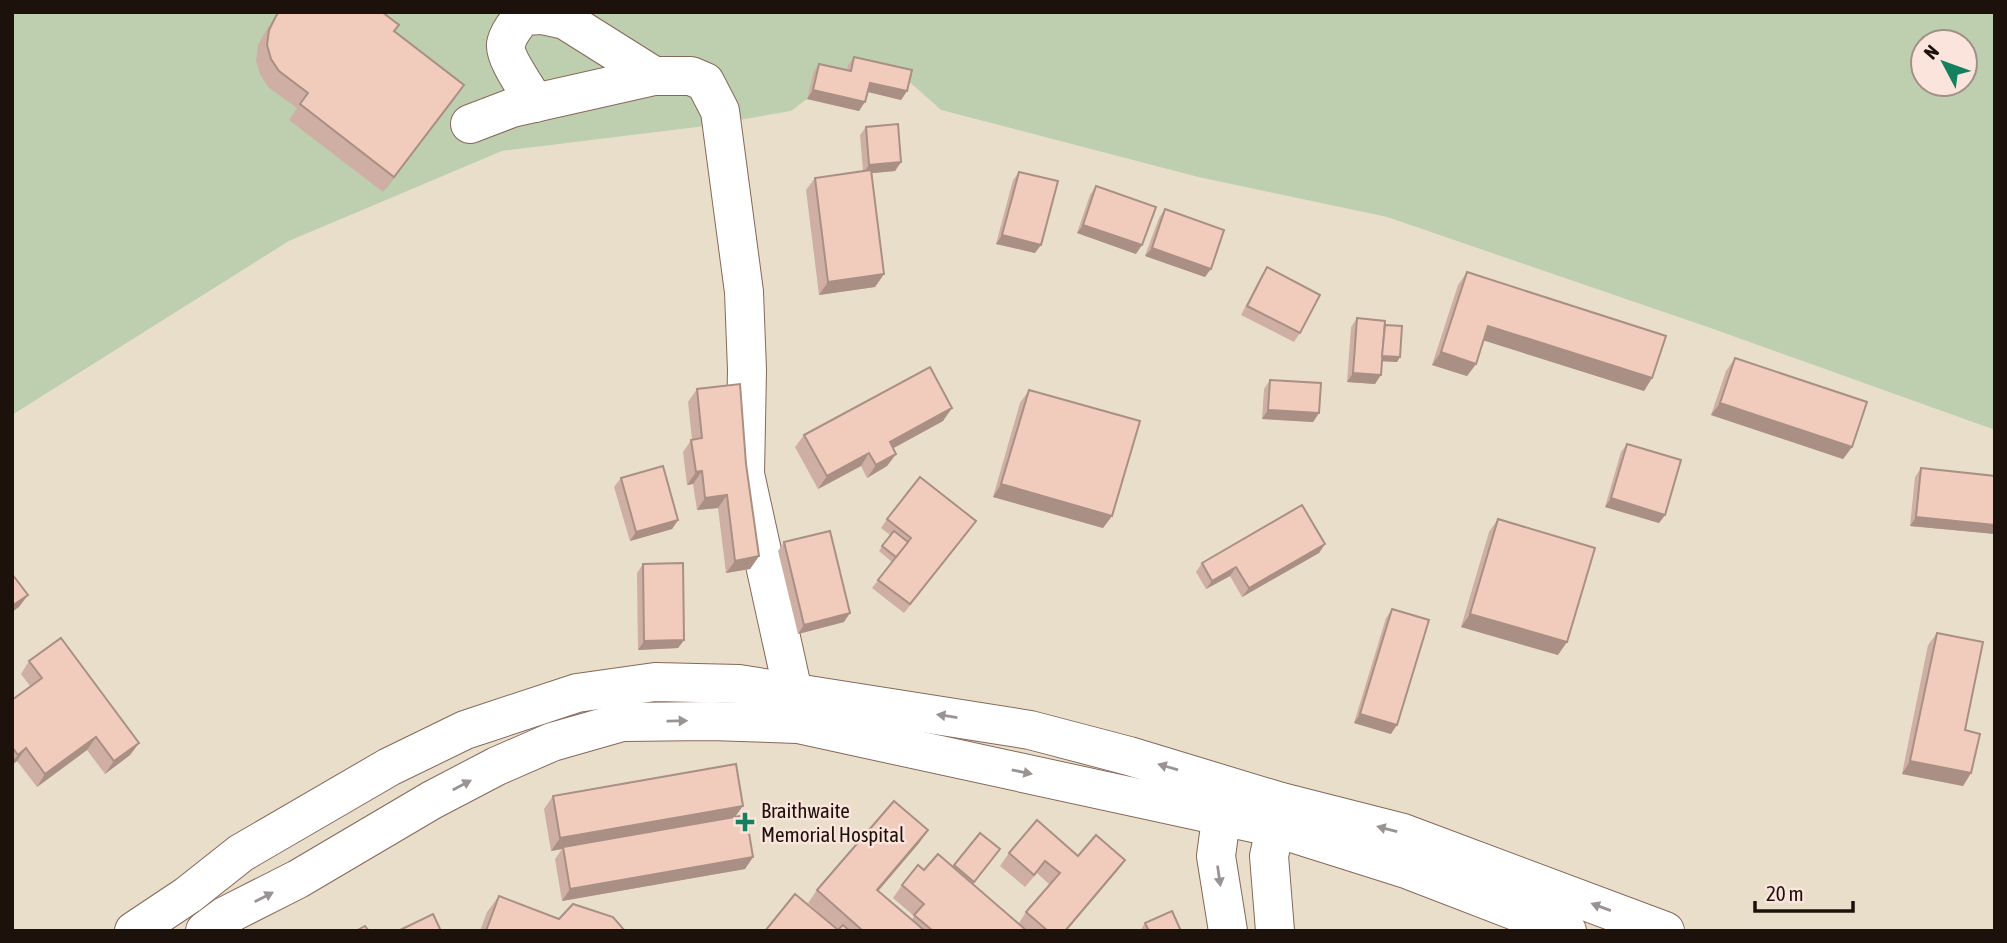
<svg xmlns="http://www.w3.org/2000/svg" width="2007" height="943" viewBox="0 0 2007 943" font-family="'Asap Condensed',sans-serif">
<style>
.commercial{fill:#e9deca}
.green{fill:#becfaf;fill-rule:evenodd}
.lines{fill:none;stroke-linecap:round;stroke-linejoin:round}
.minor-casing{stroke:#87675a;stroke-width:40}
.minor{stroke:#fff;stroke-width:38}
.wall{fill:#cfafa3}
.shaded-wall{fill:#a98f84}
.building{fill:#f1ccbd;stroke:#a98f84;stroke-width:2}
.oneway{fill:#999492}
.poi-dot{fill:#13815e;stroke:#fbe4db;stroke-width:2.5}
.labels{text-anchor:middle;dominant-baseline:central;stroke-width:5;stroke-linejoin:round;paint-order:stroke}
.poi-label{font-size:21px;fill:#1d110c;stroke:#fbe4db;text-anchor:start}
</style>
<rect width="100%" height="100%" fill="#fbe4db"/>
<polygon class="commercial" points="813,73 905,78 941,110 1198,177 1387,217 1716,330 1995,430 1995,931 12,931 12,415 289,241 502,151 706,126 791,111"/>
<path class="green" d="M12,12H1995V430L1716,330L1387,217L1198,177L941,110L905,78L845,80L813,73L807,99L791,111L706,126L502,151L289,241L12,415ZM1923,42H1965V84H1923Z"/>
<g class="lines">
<g class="minor-casing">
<g id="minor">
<path d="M535,103C528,90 504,58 506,44C508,33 517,23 523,16L542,15L565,20L654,76"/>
<polyline points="470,124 512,108 654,76 691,76 705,82 720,111 744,292 747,370 745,474 793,692"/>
<polyline points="1225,789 1216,856 1228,931"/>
<polyline points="134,931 188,895 241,853 389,767 465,730 577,693 655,682 739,684 1030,730 1129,756 1281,802 1403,833 1665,931"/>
<polyline points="205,931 225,916 298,879 432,800 497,766 552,742 622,722 711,721 798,724 1276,828 1409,870 1567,931"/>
<polyline points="1275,931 1269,856 1281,802"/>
</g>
</g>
<use href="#minor" class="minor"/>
</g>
<g class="wall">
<polygon points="276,16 394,31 453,101 383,192 289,120 297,108 268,87 260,74 256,61 258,45 265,32"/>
<polygon points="854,57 907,91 901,100 868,92 859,111 807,99 813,73 819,64 847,70 848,65"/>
<polygon points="866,127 901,162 895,171 872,173 884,274 875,287 819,295 806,190 815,178 863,171 860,135"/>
<polygon points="1019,172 1035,253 996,244 1013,180"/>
<polygon points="1096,186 1136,254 1077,233 1090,195"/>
<polygon points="1165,209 1205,277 1145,256 1159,218"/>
<polygon points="1267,267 1300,333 1294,342 1241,315 1261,276"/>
<polygon points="1467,272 1652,378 1644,391 1484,340 1476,364 1467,376 1432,365 1458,285"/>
<polygon points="1357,318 1385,325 1400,357 1397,362 1382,361 1375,384 1347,382 1351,327"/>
<polygon points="1735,358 1852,447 1843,459 1711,415 1726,371"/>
<polygon points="1270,380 1319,413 1313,422 1262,419 1264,389"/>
<polygon points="697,389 746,464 759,556 750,569 726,573 718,508 697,510 693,484 687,485 683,452 692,439 688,402"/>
<polygon points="1029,390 1112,516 1103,528 993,497 1020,403"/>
<polygon points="943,421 893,448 896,454 887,466 867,478 861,466 818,489 795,447 804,435"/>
<polygon points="1627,444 1665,515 1659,523 1605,507 1621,452"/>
<polygon points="1921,468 1995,476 1995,534 1910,526 1915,477"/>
<polygon points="621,478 678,520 672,529 630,541 614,487"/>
<polygon points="887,519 970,530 904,613 872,588 892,562 879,551 890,535 881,528"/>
<polygon points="1498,519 1558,655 1461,627 1489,532"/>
<polygon points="784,542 844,622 798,634 778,551"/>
<polygon points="1325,544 1319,553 1242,597 1230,576 1206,589 1196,572 1202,563"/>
<polygon points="643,564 684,640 678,648 638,650 637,573"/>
<polygon points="1392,609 1391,734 1354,723 1386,618"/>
<polygon points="1937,633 1965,730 1971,773 1963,786 1902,774 1928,645"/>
<polygon points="29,661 139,743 130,755 105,774 87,750 37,787 17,761 12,765 12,700 30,686 21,674"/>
<polygon points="553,796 736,817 753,857 745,869 562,901 555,859 562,849 551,851 544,809"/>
<polygon points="928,830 919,843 878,891 912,920 914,916 893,898 902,885 924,870 953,867 980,833 1000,849 973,884 1019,923 1026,912 1050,885 1037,873 1025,887 1000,866 1009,853 1078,856 1125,860 1116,872 1066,931 765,931 838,930 808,903 817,890"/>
<polygon points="499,896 559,919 625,931 480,931 487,912"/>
<polygon points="1145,923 1181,931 1140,931"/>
</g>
<g class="shaded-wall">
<polygon points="870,83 907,91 901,100 864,91"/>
<polygon points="464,85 453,101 383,192 394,177"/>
<polygon points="813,90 865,102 859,111 807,99"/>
<polygon points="901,162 895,171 863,174 869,165"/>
<polygon points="1083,225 1142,245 1136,254 1077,233"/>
<polygon points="1002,235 1041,245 1035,253 996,244"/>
<polygon points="1152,248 1211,269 1205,277 1145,256"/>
<polygon points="884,274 875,287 819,295 828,282"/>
<polygon points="1488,326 1652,378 1644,391 1479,339"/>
<polygon points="1441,352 1476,364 1467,376 1432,365"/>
<polygon points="1380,356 1400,357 1397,362 1377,361"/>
<polygon points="1353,373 1381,375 1375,384 1347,382"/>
<polygon points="1720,403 1852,447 1843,459 1711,415"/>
<polygon points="952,408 943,421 881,455 890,442"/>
<polygon points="1268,410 1319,413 1313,422 1262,419"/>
<polygon points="869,453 861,466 818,489 827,476"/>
<polygon points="896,454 887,466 867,478 876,465"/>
<polygon points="702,471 693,484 687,485 696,472"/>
<polygon points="1001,484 1112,516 1103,528 993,497"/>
<polygon points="727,495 718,508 697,510 705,498"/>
<polygon points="1611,498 1665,515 1659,523 1605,507"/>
<polygon points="1916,517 1995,525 1995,534 1910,526"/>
<polygon points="678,520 672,529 630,541 636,532"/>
<polygon points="1325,544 1319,553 1242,597 1249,588"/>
<polygon points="759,556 750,569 726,573 735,561"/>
<polygon points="1236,567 1230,576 1206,589 1212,581"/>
<polygon points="28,595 19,607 12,612 12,606"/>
<polygon points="850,613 844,622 798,634 804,625"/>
<polygon points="1470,614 1567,642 1558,655 1461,627"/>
<polygon points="684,640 678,648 638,650 644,641"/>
<polygon points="1360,714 1397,725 1391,734 1354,723"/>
<polygon points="96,737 87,750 37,787 45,774"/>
<polygon points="139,743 130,755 105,774 114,761"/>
<polygon points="26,748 17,761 12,765 12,762 18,755"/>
<polygon points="1910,761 1971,773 1963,786 1902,774"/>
<polygon points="743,806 734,818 563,847 562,849 551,851 560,838"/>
<polygon points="928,830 919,843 868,903 877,890"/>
<polygon points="753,857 745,869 562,901 570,889"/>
<polygon points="1125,860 1116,872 1066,931 1065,931"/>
</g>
<g class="building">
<polygon points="279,12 382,12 399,25 394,31 464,85 394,177 300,104 308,93 279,71 271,59 267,45 269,30 276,16"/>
<polygon points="854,57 912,70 907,91 870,83 865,102 813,90 819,64 851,71"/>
<polygon points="898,124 901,162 869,165 866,127"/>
<polygon points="871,170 884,274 828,282 815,178"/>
<polygon points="1019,172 1058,181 1041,245 1002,235"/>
<polygon points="1096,186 1156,207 1142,245 1083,225"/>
<polygon points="1165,209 1224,230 1211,269 1152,248"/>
<polygon points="1267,267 1320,295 1300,333 1247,306"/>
<polygon points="1467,272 1666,336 1652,378 1488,326 1476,364 1441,352"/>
<polygon points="1357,318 1385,321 1381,375 1353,373"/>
<polygon points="1385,325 1402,326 1400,357 1382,356"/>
<polygon points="1735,358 1867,402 1852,447 1720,403"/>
<polygon points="930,367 952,408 890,442 896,454 876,465 869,453 827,476 804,435"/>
<polygon points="1270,380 1321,383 1319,413 1268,410"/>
<polygon points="740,384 746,464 759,556 735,561 727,495 705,498 702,471 696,472 691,440 702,438 697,389"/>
<polygon points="1029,390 1140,421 1112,516 1001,484"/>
<polygon points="1627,444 1681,460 1665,515 1611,498"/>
<polygon points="663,466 678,520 636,532 621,478"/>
<polygon points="1921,468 1995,476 1995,525 1916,517"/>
<polygon points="920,477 976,521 910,604 878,580 911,538 887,519"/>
<polygon points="1302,505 1325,544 1249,588 1236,567 1212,581 1202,563"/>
<polygon points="1498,519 1595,548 1567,642 1470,614"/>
<polygon points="830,531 850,613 804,625 784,542"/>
<polygon points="894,531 908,542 896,557 882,546"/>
<polygon points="683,563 684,640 644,641 643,564"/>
<polygon points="12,574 28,595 12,606"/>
<polygon points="1392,609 1429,620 1397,725 1360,714"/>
<polygon points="1937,633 1983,642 1965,730 1980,734 1971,773 1910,761"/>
<polygon points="61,638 139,743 114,761 96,737 45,774 26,748 18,755 12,747 12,700 42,678 29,661"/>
<polygon points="736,764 743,806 560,838 553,796"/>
<polygon points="894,801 928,830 877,890 925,931 863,931 817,890"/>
<polygon points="746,815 753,857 570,889 563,847"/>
<polygon points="1037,820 1078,856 1096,835 1125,860 1065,931 1048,931 1026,912 1060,873 1045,861 1034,875 1009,853"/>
<polygon points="980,833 1000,849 974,882 954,865"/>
<polygon points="938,854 1027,931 933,931 914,915 924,904 902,885 918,865 924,870"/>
<polygon points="795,894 838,930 843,925 850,931 765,931"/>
<polygon points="499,896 559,919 573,904 613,917 625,931 486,931"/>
<polygon points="1172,911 1181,931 1149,931 1145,923"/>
<polygon points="433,914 441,931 398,931"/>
<polygon points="365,926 369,931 356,931"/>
</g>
<defs><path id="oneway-solid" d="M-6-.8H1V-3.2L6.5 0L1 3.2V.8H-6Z" transform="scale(1.75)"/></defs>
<g class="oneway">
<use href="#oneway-solid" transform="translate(947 716) rotate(-171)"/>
<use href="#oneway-solid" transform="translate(677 721) rotate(-1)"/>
<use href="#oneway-solid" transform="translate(1168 767) rotate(-164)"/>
<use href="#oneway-solid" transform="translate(1022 772) rotate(12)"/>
<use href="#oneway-solid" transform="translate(462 785) rotate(-28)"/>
<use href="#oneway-solid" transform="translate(1387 829) rotate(-165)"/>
<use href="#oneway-solid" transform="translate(1219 876) rotate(82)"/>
<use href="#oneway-solid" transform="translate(264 897) rotate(-27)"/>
<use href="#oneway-solid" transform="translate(1601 907) rotate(-160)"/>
</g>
<path class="poi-dot" d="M741.5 811.5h7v7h7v7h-7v7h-7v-7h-7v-7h7z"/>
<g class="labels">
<g class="poi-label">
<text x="761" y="810">Braithwaite<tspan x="761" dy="24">Memorial Hospital</tspan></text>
</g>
</g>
<rect width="2007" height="943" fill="none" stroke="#1d110c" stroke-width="28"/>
<g transform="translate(1944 63) rotate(311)"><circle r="33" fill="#fbe4db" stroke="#a29088" stroke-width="2"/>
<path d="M0-5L12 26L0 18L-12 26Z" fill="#13815e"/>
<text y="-10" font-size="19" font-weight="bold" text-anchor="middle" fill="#1d110c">N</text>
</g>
<path d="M1755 901v10h98v-10" fill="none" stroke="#1d110c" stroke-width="3.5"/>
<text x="1766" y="901" font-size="21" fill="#1d110c" stroke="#fbe4db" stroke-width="5" paint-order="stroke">20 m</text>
</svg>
